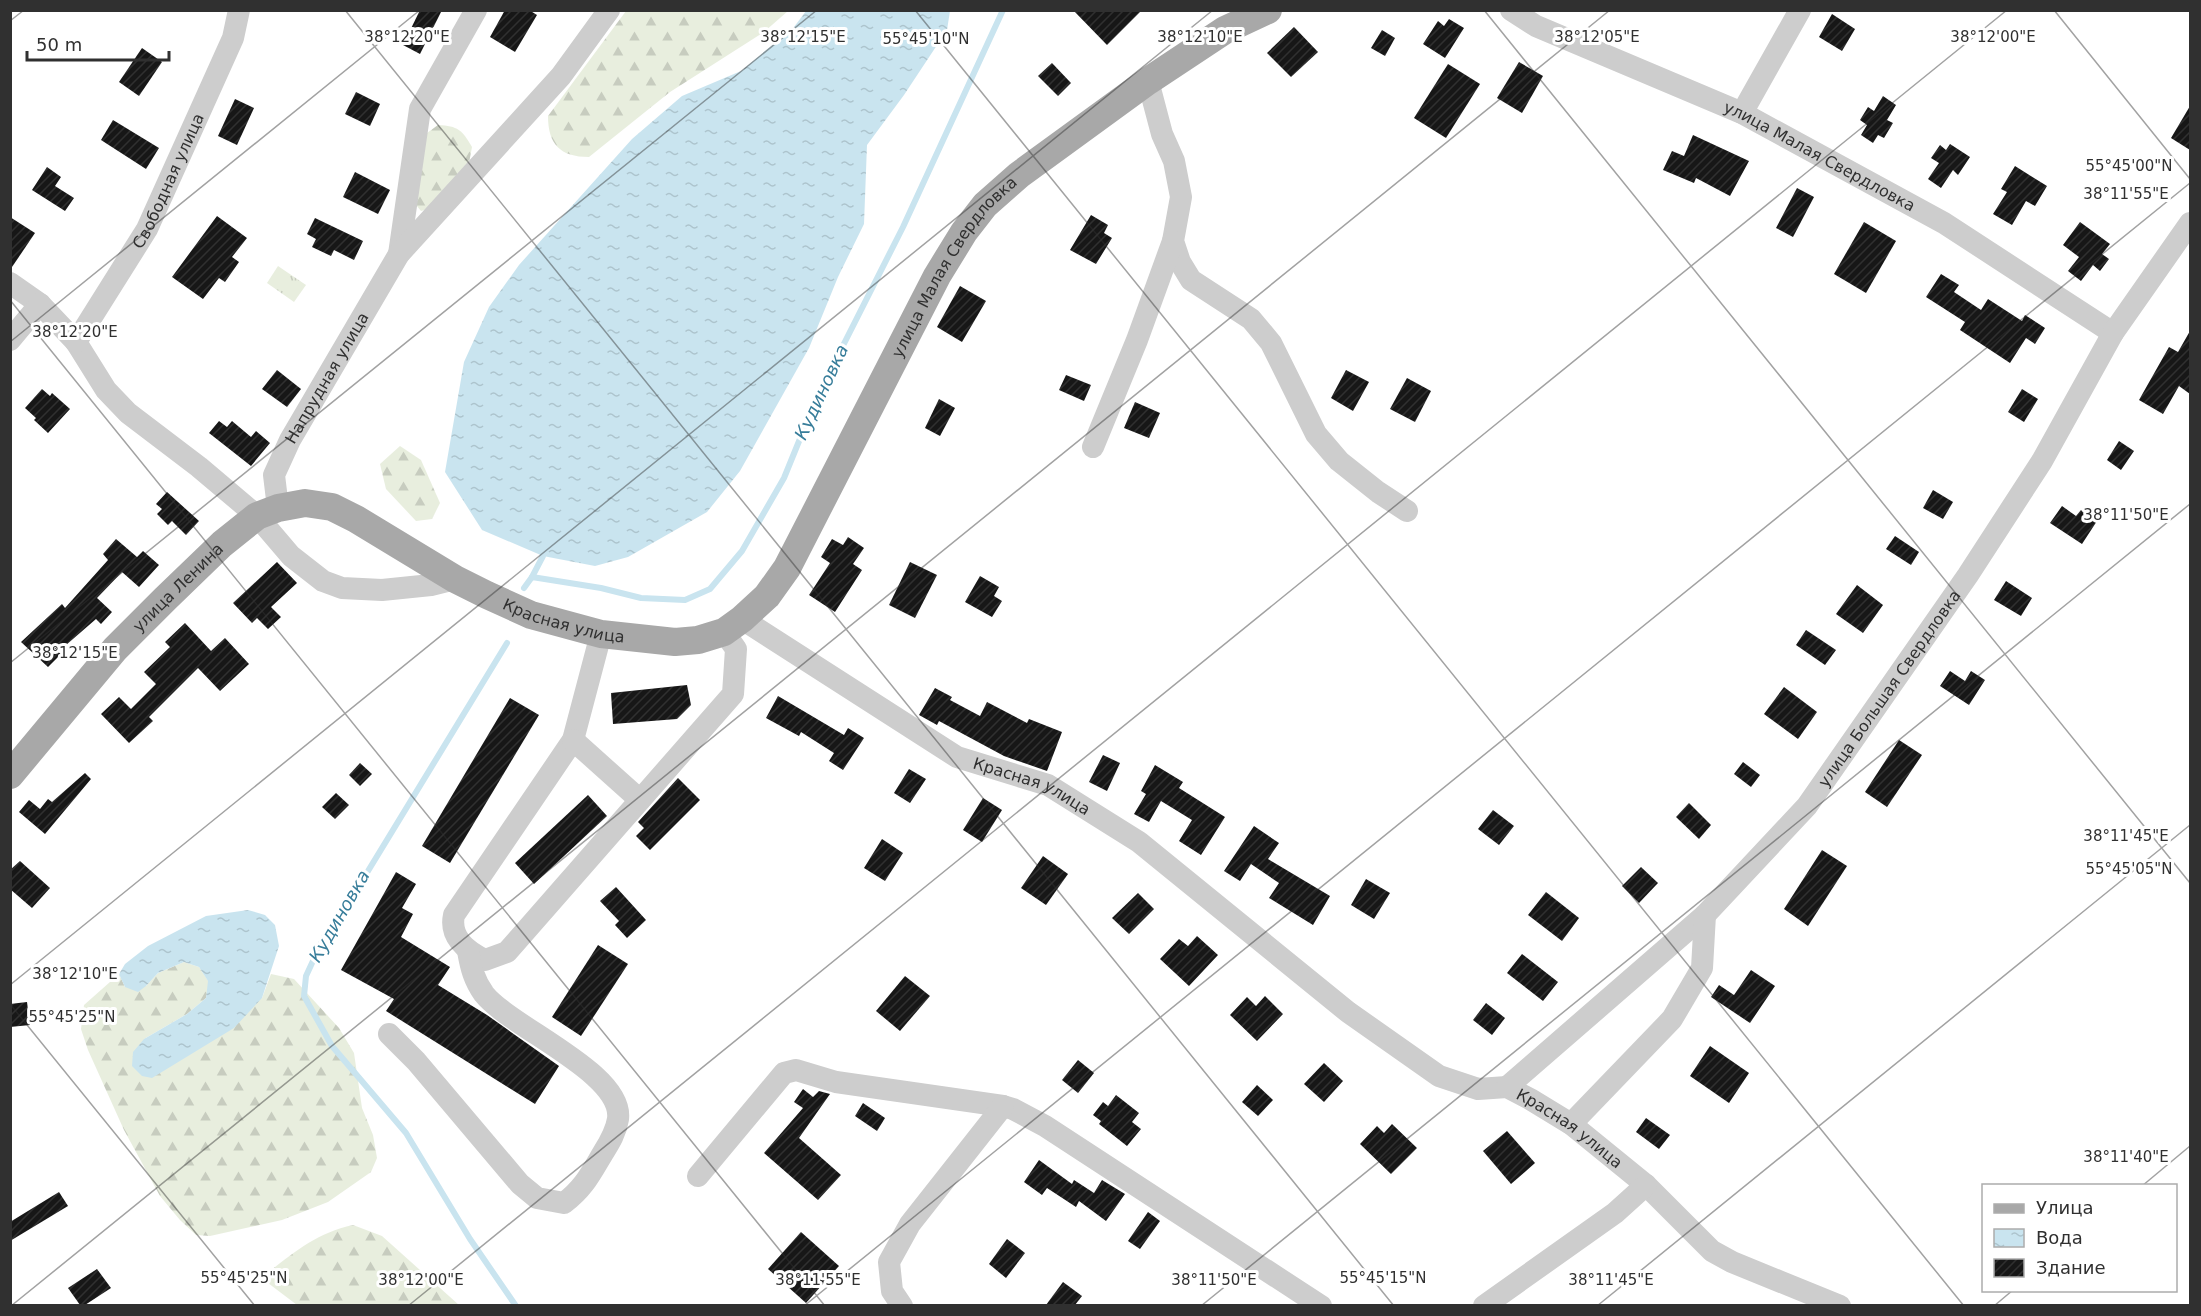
<svg xmlns="http://www.w3.org/2000/svg" width="2201" height="1316" viewBox="0 0 2201 1316" font-family="'DejaVu Sans',sans-serif">
<style>
.grass{fill:url(#grass-tufts)}
.forest{fill:url(#forest-firs)}
.water{fill:url(#water-ripples)}
.lines{fill:none;stroke-linecap:round;stroke-linejoin:round}
.stream{stroke:#c9e4ef;stroke-width:6}
.building{fill:url(#building-hatch)}
.minor{stroke:#cdcdcd;stroke-width:22}
.major{stroke:#a8a8a8;stroke-width:28}
.ticks{fill:none;stroke:#303030;stroke-width:1.5;stroke-opacity:0.45}
.labels{text-anchor:middle;dominant-baseline:central;stroke-width:6;stroke-linejoin:round;paint-order:stroke}
.street-label{font-size:16px;fill:#303030;stroke:#fff}
.water-label{font-size:18px;font-style:italic;fill:#377d9a;stroke:#fff}
.ticks-label{font-size:15px;text-anchor:middle;fill:#303030;stroke:#fff;stroke-width:6;stroke-linejoin:round;paint-order:stroke}
</style>
<defs>
<pattern id="grass-tufts" width="24" height="20" patternUnits="userSpaceOnUse" patternTransform="scale(1.5)"><rect width="24" height="20" fill="#e8eede"/><path d="M3 7l-1-3M5 7V3M7 7l1-3M15 17l-1-3M17 17v-4M19 17l1-3" fill="none" stroke="#c7ccbf"/></pattern>
<pattern id="forest-firs" width="22" height="20" patternUnits="userSpaceOnUse" patternTransform="scale(1.5)"><rect width="22" height="20" fill="#e8eede"/><path d="M5 1l3.5 6h-7zM16 11l3.5 6h-7z" fill="#c7ccbf"/></pattern>
<pattern id="water-ripples" width="26" height="14" patternUnits="userSpaceOnUse" patternTransform="scale(1.5)"><rect width="26" height="14" fill="#c9e4ef"/><path d="M2 4q2-2 4 0t4 0M15 11q2-2 4 0t4 0" fill="none" stroke="#adc4cd"/></pattern>
<pattern id="building-hatch" width="6" height="6" patternUnits="userSpaceOnUse" patternTransform="scale(1.5)"><rect width="6" height="6" fill="#171717"/><path d="M-1 1l2-2M0 6l6-6M5 7l2-2" fill="none" stroke="#303030"/></pattern>
</defs>
<rect width="100%" height="100%" fill="#fff"/>
<polygon class="grass" points="278,266 306,285 294,302 267,283"/>
<g class="forest">
<path d="M626,11L627,10L788,11L764,32L670,92L589,157C560,157 548,144 548,116Z"/>
<path d="M438,125C458,126 462,130 472,147L469,163L428,209L421,211L416,205L427,133Z"/>
<polygon points="400,446 421,460 440,503 432,519 416,521 386,489 380,464"/>
<polygon points="184,962 199,967 209,982 206,998 187,1014 144,1039 262,998 271,974 294,979 339,1028 354,1053 362,1108 373,1135 377,1158 371,1172 328,1202 282,1220 210,1236 196,1235 180,1220 160,1196 124,1130 88,1050 81,1029 84,1005 119,974 125,987 146,986 158,973"/>
<path d="M353,1225L382,1236L459,1305H297L268,1283L266,1275L270,1271C298,1249 318,1233 353,1225Z"/>
</g>
<g class="water">
<polygon points="806,11 950,11 947,30 904,95 867,145 864,224 838,277 809,348 740,471 707,512 628,557 595,566 543,556 482,530 445,472 464,362 489,307 519,265 632,139 682,96 741,71 794,27"/>
<polygon points="248,910 265,915 275,925 279,946 262,998 234,1028 152,1078 142,1076 132,1066 133,1052 144,1039 187,1014 206,998 208,981 199,967 184,962 158,973 146,986 138,992 125,987 119,974 125,964 148,946 206,916"/>
</g>
<g class="lines">
<g class="stream">
<polyline points="532,577 543,556"/>
<polyline points="524,588 532,577 601,588 641,598 685,600 710,589 742,551 784,478 817,397 903,227 1003,10"/>
<polyline points="507,643 354,894 325,935 306,976 304,996 332,1046 406,1133 470,1239 516,1306"/>
</g>
</g>
<g class="building">
<polygon points="420,10 442,10 420,54 403,45"/>
<polygon points="505,10 529,10 537,15 515,52 490,37"/>
<polygon points="1073,10 1142,10 1107,45"/>
<polygon points="1832,14 1855,29 1842,51 1819,37"/>
<polygon points="1449,19 1464,28 1445,58 1423,44 1438,21 1444,26"/>
<polygon points="1294,27 1318,52 1291,77 1267,53"/>
<polygon points="1382,30 1395,38 1385,56 1371,48"/>
<polygon points="142,48 162,62 139,96 119,82"/>
<polygon points="1519,62 1543,76 1522,113 1497,98"/>
<polygon points="1052,63 1071,83 1058,96 1038,76"/>
<polygon points="1448,64 1480,84 1446,138 1414,118"/>
<polygon points="356,92 380,104 370,126 345,114"/>
<polygon points="1883,96 1896,105 1887,120 1893,123 1884,138 1878,135 1873,143 1861,135 1867,125 1860,120 1868,107 1874,111"/>
<polygon points="235,99 254,108 237,145 218,136"/>
<polygon points="2190,106 2190,150 2171,138"/>
<polygon points="113,120 159,148 146,169 101,140"/>
<polygon points="1693,135 1749,161 1730,196 1696,178 1694,183 1663,170 1672,151 1684,156"/>
<polygon points="1950,144 1970,157 1958,175 1953,170 1941,188 1928,179 1939,163 1931,158 1940,145 1946,150"/>
<polygon points="2015,166 2047,186 2035,206 2026,201 2012,225 1993,214 2007,192 2001,189"/>
<polygon points="47,167 61,177 55,186 74,198 65,211 32,190"/>
<polygon points="355,172 390,190 378,214 343,197"/>
<polygon points="1797,188 1814,197 1793,237 1776,228"/>
<polygon points="1091,215 1108,225 1104,233 1112,238 1096,264 1070,250"/>
<polygon points="217,216 247,238 232,257 239,262 225,282 219,278 203,299 172,277"/>
<polygon points="10,217 35,233 10,270"/>
<polygon points="315,218 363,241 354,260 334,250 331,256 312,247 316,239 307,234"/>
<polygon points="1864,222 1896,241 1866,293 1834,274"/>
<polygon points="2080,222 2110,244 2102,254 2109,259 2100,271 2093,265 2081,281 2068,271 2079,257 2063,245"/>
<polygon points="1941,274 1959,285 1954,292 1981,310 1988,299 2022,321 2025,315 2045,328 2035,344 2026,338 2010,363 1960,330 1965,322 1926,297"/>
<polygon points="960,286 986,301 962,342 937,327"/>
<polygon points="2190,331 2190,394 2179,386 2163,414 2139,400 2169,347 2178,352"/>
<polygon points="277,370 301,389 287,407 262,389"/>
<polygon points="1346,370 1369,382 1353,411 1331,398"/>
<polygon points="1066,375 1091,385 1084,401 1059,390"/>
<polygon points="1407,378 1431,391 1415,422 1390,409"/>
<polygon points="42,389 50,396 52,393 70,409 48,433 34,420 36,418 25,408"/>
<polygon points="2022,389 2038,399 2024,422 2008,412"/>
<polygon points="939,399 955,408 940,436 925,428"/>
<polygon points="1135,402 1160,413 1149,438 1124,428"/>
<polygon points="219,421 227,427 232,421 251,437 256,431 270,443 251,466 209,433"/>
<polygon points="2119,441 2134,451 2121,470 2107,460"/>
<polygon points="1933,490 1953,502 1943,519 1923,508"/>
<polygon points="167,492 199,521 186,535 172,521 168,525 157,514 162,509 156,504"/>
<polygon points="2062,506 2076,516 2081,510 2097,521 2082,544 2050,523"/>
<polygon points="1895,536 1919,552 1911,565 1886,549"/>
<polygon points="848,537 864,548 853,564 862,570 835,612 809,595 830,563 821,557 832,539 843,545"/>
<polygon points="116,539 137,557 143,551 159,565 139,587 122,572 97,598 112,612 101,624 96,619 58,652 61,654 48,667 21,642 62,604 65,608 108,560 103,554"/>
<polygon points="277,562 297,583 271,607 281,617 268,629 257,618 252,623 233,603"/>
<polygon points="910,562 937,575 915,618 889,605"/>
<polygon points="980,576 999,587 994,596 1002,601 992,617 965,602"/>
<polygon points="2006,581 2032,598 2021,616 1994,600"/>
<polygon points="1857,585 1883,605 1863,633 1836,614"/>
<polygon points="185,623 211,651 225,638 249,664 220,691 198,668 149,717 153,721 129,743 101,714 119,697 131,709 156,684 144,672 170,647 165,642"/>
<polygon points="1806,630 1836,650 1825,665 1796,645"/>
<polygon points="1950,671 1965,681 1971,671 1985,680 1969,705 1940,686"/>
<polygon points="687,685 691,705 677,719 613,724 611,693"/>
<polygon points="1784,687 1817,712 1798,739 1764,714"/>
<polygon points="935,688 952,697 950,700 980,716 987,702 1027,723 1029,719 1062,732 1047,771 1004,756 939,721 937,725 919,715"/>
<polygon points="778,696 844,735 848,728 864,738 843,770 829,761 834,753 801,732 799,736 766,718"/>
<polygon points="510,698 539,715 450,863 422,846"/>
<polygon points="1899,740 1922,755 1887,807 1865,792"/>
<polygon points="1103,755 1120,763 1107,791 1089,782"/>
<polygon points="1743,762 1760,775 1751,787 1734,774"/>
<polygon points="360,763 372,774 360,786 349,775"/>
<polygon points="1155,765 1183,782 1179,788 1225,817 1201,855 1179,841 1192,820 1161,801 1149,822 1134,814 1146,794 1141,791"/>
<polygon points="909,769 926,779 910,803 894,793"/>
<polygon points="85,773 91,779 45,834 19,812 29,800 40,809 48,799 52,802"/>
<polygon points="678,778 700,800 650,850 636,836 644,828 638,822"/>
<polygon points="336,793 349,805 335,819 322,807"/>
<polygon points="588,795 607,816 534,884 515,863"/>
<polygon points="983,798 1002,810 982,842 963,830"/>
<polygon points="1689,803 1711,825 1699,839 1676,817"/>
<polygon points="1493,810 1514,826 1499,845 1478,829"/>
<polygon points="1254,826 1279,843 1268,859 1330,896 1313,925 1269,898 1279,883 1251,864 1240,881 1224,871"/>
<polygon points="882,839 903,853 885,881 864,868"/>
<polygon points="1822,850 1847,866 1808,926 1784,909"/>
<polygon points="1043,856 1068,874 1046,905 1021,888"/>
<polygon points="20,861 50,888 32,908 10,889 10,870"/>
<polygon points="1641,867 1658,883 1639,903 1622,886"/>
<polygon points="396,872 416,884 402,908 413,914 401,937 450,967 438,985 487,1015 559,1066 535,1104 386,1011 394,999 341,970"/>
<polygon points="1366,879 1390,893 1374,919 1351,905"/>
<polygon points="616,887 646,920 627,938 615,925 619,921 600,901"/>
<polygon points="1546,892 1579,918 1562,941 1528,915"/>
<polygon points="1138,893 1154,909 1129,934 1112,918"/>
<polygon points="1197,936 1218,955 1189,986 1160,959 1179,939 1188,946"/>
<polygon points="598,945 628,964 581,1036 552,1017"/>
<polygon points="1522,954 1558,982 1543,1001 1507,973"/>
<polygon points="1751,970 1775,986 1750,1023 1711,997 1719,985 1734,995"/>
<polygon points="905,976 930,996 900,1031 876,1011"/>
<polygon points="1265,996 1283,1014 1257,1041 1230,1015 1247,997 1256,1006"/>
<polygon points="27,1002 30,1025 10,1027 10,1004"/>
<polygon points="1486,1003 1505,1018 1492,1035 1473,1020"/>
<polygon points="1710,1046 1749,1073 1729,1103 1690,1076"/>
<polygon points="1078,1060 1094,1073 1078,1093 1062,1080"/>
<polygon points="1324,1063 1343,1081 1324,1102 1304,1084"/>
<polygon points="1257,1085 1273,1100 1258,1116 1242,1102"/>
<polygon points="803,1089 813,1097 819,1091 830,1094 799,1138 841,1175 818,1200 764,1153 803,1108 794,1102"/>
<polygon points="1116,1095 1139,1113 1132,1122 1141,1129 1127,1146 1099,1124 1101,1121 1093,1115 1103,1102 1108,1106"/>
<polygon points="863,1103 885,1118 877,1131 855,1116"/>
<polygon points="1646,1118 1670,1135 1659,1149 1636,1132"/>
<polygon points="1392,1124 1417,1148 1391,1174 1360,1144 1377,1126 1384,1133"/>
<polygon points="1507,1131 1535,1163 1511,1184 1483,1151"/>
<polygon points="1039,1160 1072,1184 1074,1180 1094,1193 1102,1180 1125,1194 1106,1221 1079,1201 1076,1207 1047,1188 1042,1195 1024,1182"/>
<polygon points="59,1192 68,1206 10,1241 10,1222"/>
<polygon points="1148,1212 1160,1221 1140,1249 1128,1241"/>
<polygon points="801,1232 839,1266 806,1303 768,1269"/>
<polygon points="1007,1239 1025,1253 1006,1278 989,1264"/>
<polygon points="97,1269 111,1288 85,1305 80,1305 68,1288"/>
<polygon points="1063,1282 1082,1296 1075,1305 1046,1305"/>
</g>
<g class="lines">
<g class="minor">
<path id="s1" d="M1511,10L1536,26L1742,113L1944,223L2113,333"/>
<polyline points="1148,81 1162,134 1174,161 1181,197 1173,241 1180,262 1191,280 1251,319 1271,343 1316,434 1339,461 1378,492 1407,511"/>
<polyline points="1742,113 1800,10"/>
<polyline points="399,254 420,109 476,10"/>
<polyline points="10,283 40,304 76,342 106,390 128,413 199,467 257,516 291,556 323,581 342,588 382,590 431,585 455,579"/>
<polyline points="10,340 40,304"/>
<path id="s2" d="M76,342L147,229L233,38L239,10"/>
<polyline points="1093,447 1137,340 1173,241"/>
<path id="s3" d="M278,508L274,475L290,440L399,254L561,76L609,10"/>
<path id="s4" d="M742,619L957,757L1048,785L1139,842L1348,1012L1439,1076L1478,1089L1507,1087L1530,1099L1571,1124L1646,1185L1712,1251L1732,1262L1840,1306"/>
<path d="M601,634L573,740L454,915C449,938 467,951 485,960L507,952L733,694L736,649L724,632"/>
<polyline points="573,740 640,800"/>
<path d="M389,1034L416,1061L520,1184L537,1198L564,1203C584,1188 591,1173 603,1153C610,1142 616,1132 618,1119C624,1073 511,1028 484,994C474,980 471,968 468,951"/>
<path id="s5" d="M1507,1087L1705,915L1807,806L1968,575L2042,461L2113,333L2190,223"/>
<polyline points="1571,1124 1672,1019 1702,968 1705,915"/>
<polyline points="698,1176 784,1073 796,1070 836,1082 1003,1106 1013,1109 1045,1126 1321,1306"/>
<polyline points="902,1306 892,1291 889,1262 910,1224 1003,1106"/>
<polyline points="1484,1306 1615,1213 1646,1185"/>
</g>
<path class="major" id="s6" d="M10,775L115,649L165,599L222,544L257,516L278,508L305,503L332,507L356,519L455,579L487,595L531,615L601,634L675,642L698,640L724,632L742,619L767,596L787,568L937,276L964,232L985,205L1019,175L1148,81L1225,30L1268,10"/>
</g>
<path class="ticks" d="M345,10L1394,1306M915,10L1964,1306M1484,10L2190,883M2054,10L2190,179M10,21L24,10M10,300L825,1306M10,342L420,10M10,663L817,10M10,985L1213,10M10,1004L255,1306M2142,1186L2190,1146M11,1306L1610,10M408,1306L2007,10M804,1306L2190,183M1201,1306L2190,504M1597,1306L2190,825M1994,1306L2013,1290"/>
<g class="labels">
<g class="street-label">
<text stroke="none"><textPath href="#s1" startOffset="342">улица Малая Свердловка</textPath></text>
<text stroke="none"><textPath href="#s2" startOffset="186">Свободная улица</textPath></text>
<text stroke="none"><textPath href="#s6" startOffset="1296">улица Малая Свердловка</textPath></text>
<text stroke="none"><textPath href="#s3" startOffset="144">Напрудная улица</textPath></text>
<text stroke="none"><textPath href="#s6" startOffset="252">улица Ленина</textPath></text>
<text stroke="none"><textPath href="#s6" startOffset="696">Красная улица</textPath></text>
<text stroke="none"><textPath href="#s5" startOffset="555">улица Большая Свердловка</textPath></text>
<text stroke="none"><textPath href="#s4" startOffset="336">Красная улица</textPath></text>
<text stroke="none"><textPath href="#s4" startOffset="984">Красная улица</textPath></text>
</g>
<g class="water-label">
<text transform="translate(821 392) rotate(-65)">Кудиновка</text>
<text transform="translate(339 916) rotate(-60)">Кудиновка</text>
</g>
</g>
<g class="ticks-label">
<text x="407" y="42">38°12'20"E</text>
<text x="803" y="42">38°12'15"E</text>
<text x="1200" y="42">38°12'10"E</text>
<text x="1597" y="42">38°12'05"E</text>
<text x="1993" y="42">38°12'00"E</text>
<text x="926" y="44">55°45'10"N</text>
<text x="2129" y="171">55°45'00"N</text>
<text x="2126" y="199">38°11'55"E</text>
<text x="75" y="337">38°12'20"E</text>
<text x="2126" y="520">38°11'50"E</text>
<text x="75" y="658">38°12'15"E</text>
<text x="2126" y="841">38°11'45"E</text>
<text x="2129" y="874">55°45'05"N</text>
<text x="75" y="979">38°12'10"E</text>
<text x="72" y="1022">55°45'25"N</text>
<text x="2126" y="1162">38°11'40"E</text>
<text x="244" y="1283">55°45'25"N</text>
<text x="1383" y="1283">55°45'15"N</text>
<text x="421" y="1285">38°12'00"E</text>
<text x="818" y="1285">38°11'55"E</text>
<text x="1214" y="1285">38°11'50"E</text>
<text x="1611" y="1285">38°11'45"E</text>
</g>
<rect width="2201" height="1316" fill="none" stroke="#303030" stroke-width="24"/>
<rect x="1982" y="1184" width="195" height="108" fill="#ffffff" stroke="#acacac" stroke-width="1.5"/>
<rect x="1994" y="1204" width="30" height="9" fill="#a8a8a8" stroke="#acacac" stroke-width="1.5"/>
<text x="2036" y="1214" font-size="18" fill="#303030">Улица</text>
<rect x="1994" y="1229" width="30" height="18" fill="url(#water-ripples)" stroke="#acacac" stroke-width="1.5"/>
<text x="2036" y="1244" font-size="18" fill="#303030">Вода</text>
<rect x="1994" y="1259" width="30" height="18" fill="url(#building-hatch)" stroke="#acacac" stroke-width="1.5"/>
<text x="2036" y="1274" font-size="18" fill="#303030">Здание</text>
<path d="M27 51v9h142v-9" fill="none" stroke="#303030" stroke-width="3"/>
<text x="36" y="51" font-size="18" fill="#303030" stroke="#ffffff" stroke-width="4.5" paint-order="stroke">50 m</text>
</svg>
